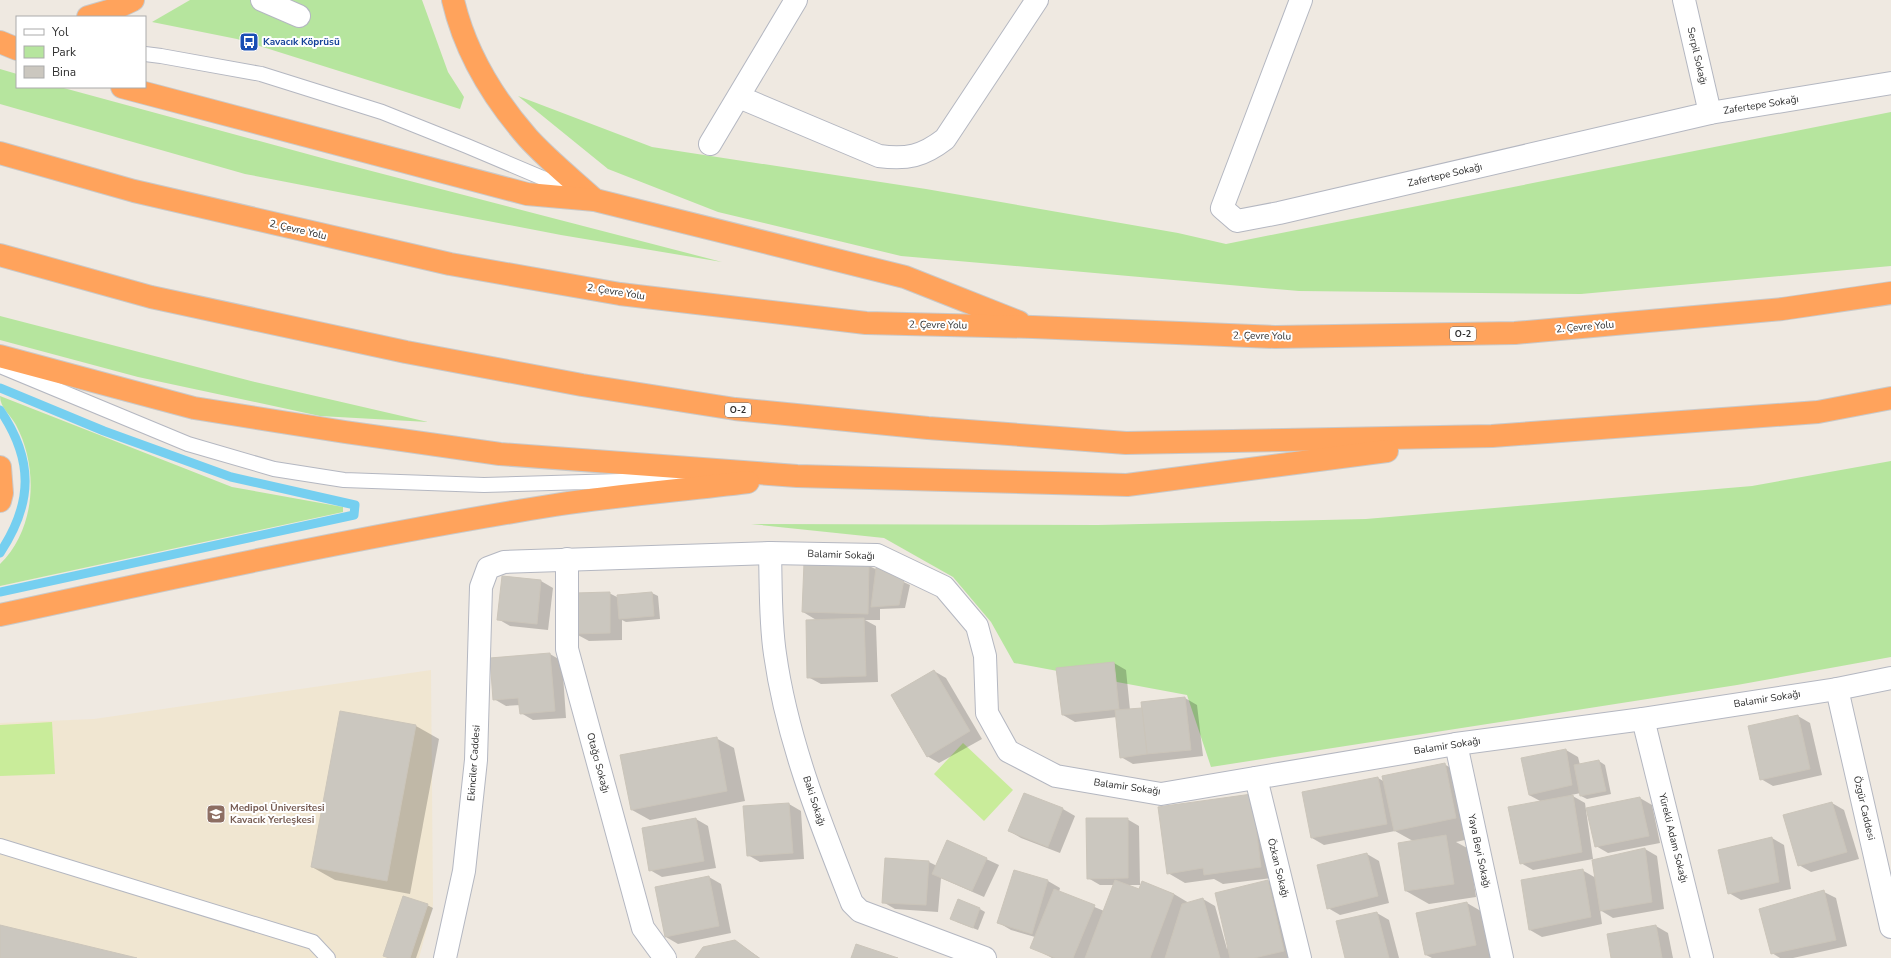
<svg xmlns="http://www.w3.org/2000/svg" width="1891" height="958" viewBox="0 0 1891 958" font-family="'Nunito Sans',sans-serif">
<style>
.education{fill:#f0e6d1}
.green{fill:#b6e59e}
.pitch{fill:#c9ec9a}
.shadow{fill:#0003}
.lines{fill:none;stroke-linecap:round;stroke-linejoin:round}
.stream{stroke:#75cff0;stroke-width:9}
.building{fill:#cbc7bf;stroke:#cbc5ba}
.lane-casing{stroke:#b4b7c1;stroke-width:16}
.street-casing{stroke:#b4b7c1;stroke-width:24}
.secondary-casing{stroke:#b4b7c1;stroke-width:24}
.highway-casing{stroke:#c9c9c9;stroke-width:24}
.lane{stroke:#fff;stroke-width:14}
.street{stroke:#fff;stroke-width:22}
.secondary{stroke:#fff;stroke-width:22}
.highway{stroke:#ffa35c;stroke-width:22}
.labels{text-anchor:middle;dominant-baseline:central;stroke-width:4;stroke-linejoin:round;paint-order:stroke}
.shield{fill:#fff;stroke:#6d6d6d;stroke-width:1}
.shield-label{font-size:9px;font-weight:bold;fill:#2e2e2e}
.transit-label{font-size:10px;font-weight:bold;fill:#164399;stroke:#fff;text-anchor:start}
.street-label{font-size:10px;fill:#2e2e2e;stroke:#fff}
.education-label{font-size:10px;font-weight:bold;fill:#785e54;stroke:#fff;text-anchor:start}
</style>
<rect width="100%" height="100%" fill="#efe9e1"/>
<polygon class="education" points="431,670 433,905 419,958 0,958 0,723 94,719"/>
<g class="green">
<polygon points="190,0 422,0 448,72 464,97 460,109 237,39 152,22"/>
<polygon points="0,69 17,74 17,87 60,87 333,161 722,262 561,235 245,174 0,104"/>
<polygon points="518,96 652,147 926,189 1178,233 1226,244 1891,112 1891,266 1581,294 1299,291 901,256 718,212 608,169"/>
<polygon points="0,316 251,381 428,422 320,416 138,377 0,340"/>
<path d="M0,396L232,487L343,507V512L0,586V564C36,529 39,468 16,425C11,415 0,408 0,396Z"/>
<polygon points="1891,461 1891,657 1737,685 1211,767 1187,695 1014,663 991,622 953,577 884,538 751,524 1098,525 1366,519 1752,486"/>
</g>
<g class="pitch">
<polygon points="52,722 55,774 0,776 0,725"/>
<polygon points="963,743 1013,790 984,821 934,774"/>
</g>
<g class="shadow">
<polygon points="869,566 910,585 905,608 880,609 880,620 865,620 876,626 878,682 821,684 808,677 818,621 803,612"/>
<polygon points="541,581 553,588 548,630 510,626 498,619"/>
<polygon points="609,593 619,598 652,593 658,596 660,619 626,622 622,620 622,640 589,641 576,634"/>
<polygon points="550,654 562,661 566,718 533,720 521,713 520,705 506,706 494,699 491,658"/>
<polygon points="1114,663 1126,670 1130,710 1143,709 1142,703 1185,698 1197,705 1203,756 1133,764 1121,757 1117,717 1075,722 1063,715"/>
<polygon points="934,671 946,678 982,739 939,763 927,756"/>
<polygon points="1798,716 1810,723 1822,775 1773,786 1761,779"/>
<polygon points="416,726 439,739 410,894 335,880 312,867"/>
<polygon points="716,738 734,748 745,801 650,820 632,810"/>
<polygon points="1566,750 1578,757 1580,765 1599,761 1605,765 1611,794 1587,799 1581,796 1581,793 1571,795 1585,803 1593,859 1533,870 1521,863 1542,802 1529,795"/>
<polygon points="1444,764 1475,782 1487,835 1456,842 1469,849 1476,897 1429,904 1406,891 1413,841 1395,831 1324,845 1312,838 1378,778 1385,782"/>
<polygon points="1024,794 1063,809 1075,816 1060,853 1021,838 1009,831"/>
<polygon points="1252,795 1279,877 1223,884 1214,879 1185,883 1168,873"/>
<polygon points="1640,798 1652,805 1660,843 1608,853 1596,846"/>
<polygon points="1832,803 1844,810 1859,859 1811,872 1799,865"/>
<polygon points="789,804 801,811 804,859 760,862 748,855 744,807"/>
<polygon points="696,819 708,826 716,868 662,877 650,870"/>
<polygon points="1127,819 1139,826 1140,885 1125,885 1139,890 1142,882 1174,894 1189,903 1203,899 1215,906 1227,949 1268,881 1286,892 1301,958 1052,958 1031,947 1035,937 1011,930 999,923 1015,871 1048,881 1060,888 1059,892 1104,911 1114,885 1100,885 1088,878"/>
<polygon points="1772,838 1784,845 1791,889 1741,900 1729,893 1719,850"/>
<polygon points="948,841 999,865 984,897 941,878 938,912 895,909 883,902 886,859 929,862 937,866"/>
<polygon points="1645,849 1657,856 1664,909 1613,918 1600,910 1602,924 1542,937 1530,930 1582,870 1596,878"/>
<polygon points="1367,854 1379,861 1389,903 1340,915 1328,908"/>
<polygon points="709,877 721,884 731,933 678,944 666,937"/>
<polygon points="1824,892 1836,898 1847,946 1793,958 1780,958 1772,953"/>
<polygon points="1467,903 1498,921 1505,958 1432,958 1426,955 1418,913"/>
<polygon points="427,905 433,908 416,958 389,958 384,955"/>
<polygon points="980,909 985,912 978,930 957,922"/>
<polygon points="1377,913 1389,920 1399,958 1346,958"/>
<polygon points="1656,926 1668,933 1673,958 1612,958"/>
<polygon points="735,941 760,958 696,958"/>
</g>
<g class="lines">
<g class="stream">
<polyline points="0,388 104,431 231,477 355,505 354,515 0,592"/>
<path d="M0,410C34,460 33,503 0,553"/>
</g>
</g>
<g class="building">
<polygon points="804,563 869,565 868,614 802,612"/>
<polygon points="876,568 904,580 899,605 871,607"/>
<polygon points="502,576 541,580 537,624 497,620"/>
<polygon points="610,592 610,633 575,634 575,593"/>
<polygon points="652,592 654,616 619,619 617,595"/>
<polygon points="864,618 866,676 807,678 806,620"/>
<polygon points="550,653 555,711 520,714 518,698 493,700 490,658"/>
<polygon points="1114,662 1119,709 1062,715 1056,668"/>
<polygon points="934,670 970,731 927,757 891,695"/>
<polygon points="1185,697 1191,750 1147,754 1141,702"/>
<polygon points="1142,708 1147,754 1120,758 1115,710"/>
<polygon points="340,711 416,725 387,881 311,867"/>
<polygon points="1798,715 1810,769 1760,780 1748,726"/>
<polygon points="717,737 727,791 631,810 620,755"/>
<polygon points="1566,749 1572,785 1529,795 1521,758"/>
<polygon points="1599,760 1606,791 1580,796 1574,765"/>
<polygon points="1445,763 1456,818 1394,831 1382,776"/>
<polygon points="1378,777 1387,824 1311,838 1302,792"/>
<polygon points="1024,793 1063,808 1048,847 1008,831"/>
<polygon points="1252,794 1261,867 1204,875 1203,868 1167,874 1158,807"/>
<polygon points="1573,795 1582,852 1520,864 1508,807"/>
<polygon points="1640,797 1649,836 1595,847 1586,808"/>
<polygon points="1832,802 1847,852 1798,866 1783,815"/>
<polygon points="789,803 793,853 747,856 743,806"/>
<polygon points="696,818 704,861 649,871 642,828"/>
<polygon points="1086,818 1128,818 1128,878 1087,879"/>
<polygon points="1446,835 1454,884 1405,891 1398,843"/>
<polygon points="1772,837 1779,882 1728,894 1718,850"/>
<polygon points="947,840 987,858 972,891 932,874"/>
<polygon points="1645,848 1652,902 1600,911 1592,860"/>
<polygon points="1367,853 1378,896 1327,909 1317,865"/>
<polygon points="885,858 929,861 926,905 882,903"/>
<polygon points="1583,869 1591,917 1529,930 1521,880"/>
<polygon points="1014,870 1048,880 1032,934 997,923"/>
<polygon points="709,876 719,926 665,937 655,887"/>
<polygon points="1115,880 1139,889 1142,881 1174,894 1150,958 1085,958"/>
<polygon points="1268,880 1284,951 1254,958 1230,958 1215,893"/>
<polygon points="1054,889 1095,905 1073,958 1055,958 1030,948"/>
<polygon points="1824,890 1836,940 1771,954 1759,909"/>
<polygon points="403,896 428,904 410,958 389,958 383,956"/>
<polygon points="1203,898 1220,958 1165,958 1182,904"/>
<polygon points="958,899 980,908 973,928 950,919"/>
<polygon points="1467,902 1476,945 1425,955 1416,913"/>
<polygon points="1377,912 1389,958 1345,958 1336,921"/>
<polygon points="0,925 137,958 0,958"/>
<polygon points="1656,925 1662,958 1611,958 1607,934"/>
<polygon points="735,940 759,958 695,958 703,947"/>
<polygon points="856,944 898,958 851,958"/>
</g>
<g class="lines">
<g class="lane-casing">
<g id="lane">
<polyline points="145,54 161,56 261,74 382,112 467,146 578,193"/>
<polyline points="0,366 188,444 274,469 344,480 484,485 689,479"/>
<polyline points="0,846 313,942 328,958"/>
</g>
</g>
<g class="street-casing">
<g id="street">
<polyline points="262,0 299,16"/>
<polyline points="1301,0 1222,208 1237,221 1279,213 1710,113 1891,83"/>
<polyline points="1684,0 1710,113"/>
<path d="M739,97L879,156C907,160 923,156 945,139L1037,0"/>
<polyline points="710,144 796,0"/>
<path d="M770,553C771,586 770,621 775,654C787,740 820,822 852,903L860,911L985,958"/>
<polyline points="567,559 567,649 643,928 665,958"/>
<polyline points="1837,689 1891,927"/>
<polyline points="1643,719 1702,958"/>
<polyline points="1456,744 1502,958"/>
<polyline points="1256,778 1300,958"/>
</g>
</g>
<g class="secondary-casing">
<polyline id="secondary" points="445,958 464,871 476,760 481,587 488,568 504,562 770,553 877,555 944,587 977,626 985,656 987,713 1008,751 1056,776 1161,794 1456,744 1643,719 1837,689 1891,678"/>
</g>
<g class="highway-casing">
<g id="highway">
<path d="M453,0C465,52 493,98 528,138C548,160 573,180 595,200"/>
<polyline points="88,17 112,10 133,0"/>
<polyline points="0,42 17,49"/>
<polyline points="122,87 527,194 595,200 905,277 1019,322"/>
<polyline points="0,153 134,191 450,264 620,294 866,323 1033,327 1275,337 1515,333 1782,309 1891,293"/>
<polyline points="0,255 151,297 406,352 582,385 735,409 928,428 1126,443 1492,436 1818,412 1891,398"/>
<polyline points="0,356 194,408 345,432 500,454 797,476 1127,485 1387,451"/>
<polyline points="0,467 2,493 0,501"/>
<path d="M0,615C184,575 368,535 555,505C619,495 684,490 748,482"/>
</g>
</g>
<use href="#lane" class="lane"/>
<use href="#street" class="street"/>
<use href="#secondary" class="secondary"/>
<use href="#highway" class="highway"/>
</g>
<defs>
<g id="bus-square" transform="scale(1)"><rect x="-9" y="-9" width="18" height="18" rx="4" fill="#1a4fb4" stroke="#fff"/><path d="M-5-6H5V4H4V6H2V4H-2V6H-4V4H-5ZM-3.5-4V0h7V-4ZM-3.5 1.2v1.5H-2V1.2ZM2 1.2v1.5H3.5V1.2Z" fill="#fff"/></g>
<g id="university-square" transform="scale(1)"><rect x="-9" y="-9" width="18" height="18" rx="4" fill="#8d6e63" stroke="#fff"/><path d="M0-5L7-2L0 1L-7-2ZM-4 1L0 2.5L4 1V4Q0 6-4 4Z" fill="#fff"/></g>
</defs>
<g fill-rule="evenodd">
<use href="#bus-square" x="249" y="42"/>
<use href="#university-square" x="216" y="814"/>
</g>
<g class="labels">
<g class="shield">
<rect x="1450" y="327" width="26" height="14" rx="3"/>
<rect x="725" y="403" width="26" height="14" rx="3"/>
</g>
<g class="shield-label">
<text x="1463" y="334">O-2</text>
<text x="738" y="410">O-2</text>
</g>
<g class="transit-label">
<text x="263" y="42">Kavacık Köprüsü</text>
</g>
<g class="street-label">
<text transform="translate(1697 56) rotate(77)">Serpil Sokağı</text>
<text transform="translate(1761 105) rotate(-9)">Zafertepe Sokağı</text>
<text transform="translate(1445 175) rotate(-13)">Zafertepe Sokağı</text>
<text transform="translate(298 230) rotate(13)">2. Çevre Yolu</text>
<text transform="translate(616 292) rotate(9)">2. Çevre Yolu</text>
<text transform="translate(938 325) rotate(1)">2. Çevre Yolu</text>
<text transform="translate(1585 327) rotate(-5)">2. Çevre Yolu</text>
<text transform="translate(1262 336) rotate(1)">2. Çevre Yolu</text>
<text transform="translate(841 555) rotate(2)">Balamir Sokağı</text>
<text transform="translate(1767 699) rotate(-9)">Balamir Sokağı</text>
<text transform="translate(1447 746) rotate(-9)">Balamir Sokağı</text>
<text transform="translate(474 763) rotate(-86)">Ekinciler Caddesi</text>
<text transform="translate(598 763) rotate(75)">Otağcı Sokağı</text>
<text transform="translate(1127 787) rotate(8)">Balamir Sokağı</text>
<text transform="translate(814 801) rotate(72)">Baki Sokağı</text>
<text transform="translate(1864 808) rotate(77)">Özgür Caddesi</text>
<text transform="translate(1673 838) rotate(76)">Yürekli Adam Sokağı</text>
<text transform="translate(1479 851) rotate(78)">Yaya Beyi Sokağı</text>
<text transform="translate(1278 868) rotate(76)">Özkan Sokağı</text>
</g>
<g class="education-label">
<text x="230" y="808">Medipol Üniversitesi<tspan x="230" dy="12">Kavacık Yerleşkesi</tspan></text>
</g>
</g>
<rect x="16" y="16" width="130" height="72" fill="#ffffff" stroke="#ababab"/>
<rect x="24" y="29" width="20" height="6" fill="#ffffff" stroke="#ababab"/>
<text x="52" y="36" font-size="12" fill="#2e2e2e">Yol</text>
<rect x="24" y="46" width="20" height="12" fill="#b6e59e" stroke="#ababab"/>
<text x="52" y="56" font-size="12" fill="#2e2e2e">Park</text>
<rect x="24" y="66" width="20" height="12" fill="#cbc7bf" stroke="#ababab"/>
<text x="52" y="76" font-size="12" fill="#2e2e2e">Bina</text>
</svg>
